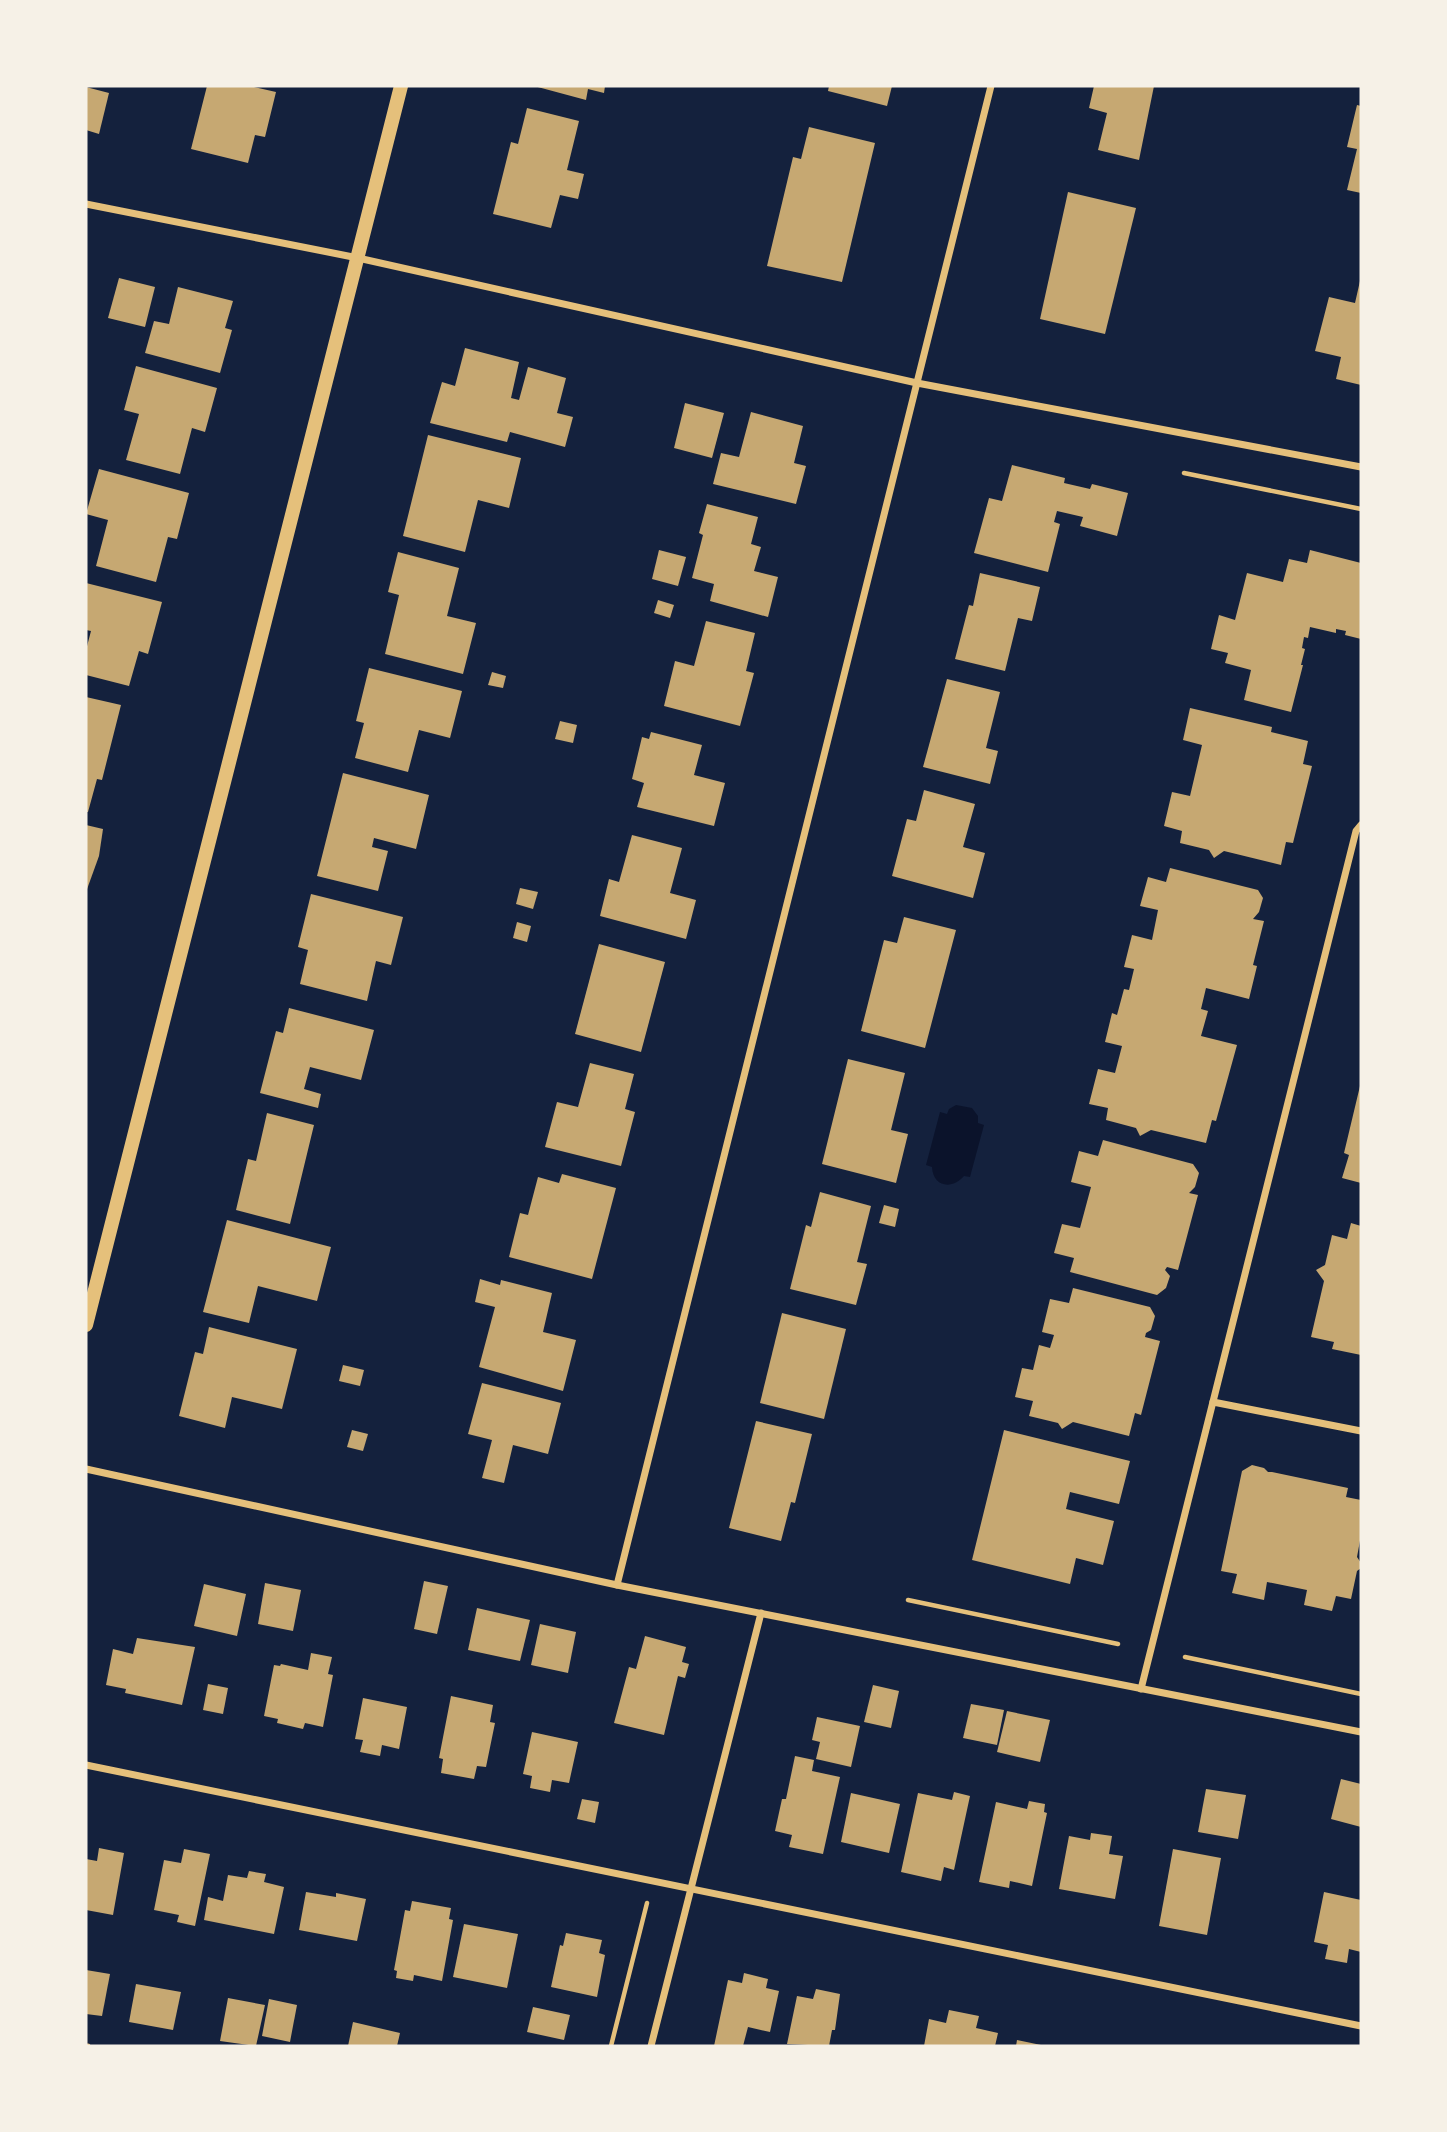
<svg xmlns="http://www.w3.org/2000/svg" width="1447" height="2132" viewBox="0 0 1447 2132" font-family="'Fira Sans',sans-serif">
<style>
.water{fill:#0b132b}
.building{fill:#c6a872}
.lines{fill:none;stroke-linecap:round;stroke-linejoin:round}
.path{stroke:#e5c07b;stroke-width:4.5}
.service{stroke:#e5c07b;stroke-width:5}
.minor{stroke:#e5c07b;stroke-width:7}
.secondary{stroke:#e5c07b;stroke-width:14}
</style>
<rect width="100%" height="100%" fill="#14213d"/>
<path class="water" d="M956,1105L972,1108L978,1116V1123L984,1125L970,1177L964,1176C952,1190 933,1187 932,1167L926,1165L940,1112L947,1114L949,1109Z"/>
<g class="building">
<polygon points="207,86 250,86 276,92 265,137 255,135 248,163 191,149"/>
<polygon points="534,86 605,86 604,93 588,89 586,100"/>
<polygon points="829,86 892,86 887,106 828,91"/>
<polygon points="1094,86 1154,86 1139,160 1098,150 1107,113 1089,108"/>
<polygon points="86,87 109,93 99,134 86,130"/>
<polygon points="1357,105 1361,106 1361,193 1347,190 1357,149 1347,147"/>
<polygon points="527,108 579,121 567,170 584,174 578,199 560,195 551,228 493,214 511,142 518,144"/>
<polygon points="809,127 875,143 842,282 767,266 793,157 801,159"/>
<polygon points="1068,192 1136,208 1105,334 1040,319"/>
<polygon points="119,278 155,287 145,327 108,318"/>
<polygon points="1360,281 1361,281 1361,385 1336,379 1341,357 1315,351 1329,297 1355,303"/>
<polygon points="178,287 233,301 225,328 232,330 220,373 145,353 154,321 169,324"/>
<polygon points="465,348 519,362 511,398 519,400 528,367 566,378 557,413 573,417 565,447 510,432 507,442 430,423 442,382 455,386"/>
<polygon points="136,366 217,388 205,432 192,428 180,474 126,460 139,414 124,410"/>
<polygon points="685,403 724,413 712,458 674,448"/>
<polygon points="751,412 803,426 794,463 806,466 796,504 713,484 721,453 739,457"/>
<polygon points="428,435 521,458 509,508 478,500 465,552 403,536"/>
<polygon points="1012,465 1065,478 1064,483 1090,489 1092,484 1128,493 1117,536 1080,526 1083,517 1057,511 1054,522 1060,524 1048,572 974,553 989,498 1002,501"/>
<polygon points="99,469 189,493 177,539 168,537 156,582 96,566 108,520 86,514"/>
<polygon points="707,504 758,517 751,544 761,547 754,571 778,577 768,617 710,601 714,584 692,578 703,535 699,533"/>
<polygon points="659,550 686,557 678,586 652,579"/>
<polygon points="1310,550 1361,563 1361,639 1345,635 1346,631 1336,629 1336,633 1310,627 1308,638 1304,637 1302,648 1305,649 1301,665 1303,665 1291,712 1244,700 1251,670 1225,663 1228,653 1211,649 1219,615 1235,620 1247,573 1283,582 1289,559 1307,563"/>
<polygon points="398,552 459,568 447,616 476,623 463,674 385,654 399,595 388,592"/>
<polygon points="980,573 1040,587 1032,621 1018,618 1005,671 955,659 969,605 973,606"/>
<polygon points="86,583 162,602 148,654 139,651 129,686 86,675 86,650 91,631 86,630"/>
<polygon points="658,600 674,605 670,618 654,613"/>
<polygon points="706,621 755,633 746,671 754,673 740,726 664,706 675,661 694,666"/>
<polygon points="369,668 462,691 450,738 419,730 408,772 355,758 364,723 356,721"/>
<polygon points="492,672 506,676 503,688 488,685"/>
<polygon points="947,679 1000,692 986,748 998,751 990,784 923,767"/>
<polygon points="86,697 121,705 102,780 97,779 88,812 86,812"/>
<polygon points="1190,708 1272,727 1271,732 1308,741 1303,764 1312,766 1293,843 1286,842 1281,865 1224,851 1214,858 1209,850 1180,843 1182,831 1164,826 1172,792 1190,796 1202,745 1183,740"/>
<polygon points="560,721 577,725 573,743 555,739"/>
<polygon points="651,732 702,745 694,775 725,783 714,826 637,807 644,783 632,779 642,737 649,739"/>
<polygon points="343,773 429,795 416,849 374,838 372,847 388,851 378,891 317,876"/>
<polygon points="924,790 975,804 963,847 985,853 973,898 892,876 907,819 916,821"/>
<polygon points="86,825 103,829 99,856 86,892"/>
<polygon points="632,835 682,848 670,893 696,900 686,939 600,916 609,879 619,882"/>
<polygon points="1170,868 1258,890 1263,898 1259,912 1253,919 1264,921 1253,965 1257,966 1249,999 1206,988 1201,1009 1208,1011 1201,1036 1237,1045 1216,1121 1212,1120 1206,1143 1151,1130 1140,1136 1136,1128 1106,1120 1108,1108 1089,1104 1098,1069 1115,1073 1122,1046 1105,1042 1112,1013 1117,1015 1124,989 1129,990 1134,969 1124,967 1132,935 1152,940 1158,910 1140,906 1148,877 1166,882"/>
<polygon points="520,888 538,892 533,909 516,904"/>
<polygon points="311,894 403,917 391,965 376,961 367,1001 300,984 308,950 298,947"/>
<polygon points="904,917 956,930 925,1048 861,1031 884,940 897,943"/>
<polygon points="517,922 531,926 527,942 513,938"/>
<polygon points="599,944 665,962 641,1052 575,1034"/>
<polygon points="289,1008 374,1030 361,1080 310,1067 304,1089 321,1094 318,1108 260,1093 276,1031 283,1033"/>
<polygon points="848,1059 905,1073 891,1130 908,1134 896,1183 822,1164"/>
<polygon points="590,1063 634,1074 625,1109 635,1112 621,1166 545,1147 557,1102 578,1107"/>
<polygon points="1360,1086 1361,1087 1361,1183 1342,1178 1349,1155 1344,1153"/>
<polygon points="267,1113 314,1125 290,1224 236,1210 248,1159 256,1161"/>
<polygon points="1103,1140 1193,1164 1199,1173 1195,1187 1189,1193 1198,1195 1178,1270 1167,1267 1165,1270 1170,1276 1166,1288 1157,1295 1070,1272 1074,1258 1054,1253 1062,1224 1080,1228 1091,1187 1071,1182 1079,1151 1098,1156"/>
<polygon points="562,1174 616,1188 592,1279 509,1257 520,1213 528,1215 538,1177 559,1183"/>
<polygon points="820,1192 871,1206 857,1262 867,1264 856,1305 790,1289 806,1225 811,1227"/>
<polygon points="884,1205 899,1209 895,1227 879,1223"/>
<polygon points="227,1220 331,1247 317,1301 258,1286 249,1323 203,1312"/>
<polygon points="1351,1223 1361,1226 1361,1355 1332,1349 1334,1342 1311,1337 1324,1281 1316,1270 1325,1265 1332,1235 1347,1239"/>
<polygon points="480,1279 500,1285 501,1280 552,1293 543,1332 576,1340 563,1391 479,1367 495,1307 475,1302"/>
<polygon points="1073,1288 1150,1307 1155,1316 1151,1330 1146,1333 1145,1337 1160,1341 1141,1415 1135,1413 1129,1436 1073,1422 1062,1429 1058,1423 1029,1416 1033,1401 1015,1397 1022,1368 1033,1370 1039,1345 1050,1348 1054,1335 1042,1332 1050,1299 1069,1303"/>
<polygon points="782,1313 846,1329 824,1419 760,1403"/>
<polygon points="209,1327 297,1349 282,1409 232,1397 225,1428 179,1416 195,1352 203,1354"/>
<polygon points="343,1365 364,1370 360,1386 339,1381"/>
<polygon points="482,1383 561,1403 548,1454 513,1445 504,1483 482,1478 492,1440 468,1434"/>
<polygon points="756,1421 812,1434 795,1503 791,1502 781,1541 729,1528"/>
<polygon points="352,1430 368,1434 363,1451 347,1447"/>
<polygon points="1004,1430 1130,1461 1119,1504 1070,1492 1066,1509 1114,1521 1103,1565 1076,1558 1070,1584 972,1560"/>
<polygon points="1252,1465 1264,1468 1268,1472 1272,1472 1348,1488 1346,1497 1361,1500 1361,1535 1357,1557 1361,1563 1361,1568 1357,1571 1351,1599 1336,1596 1332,1611 1304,1605 1307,1590 1267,1582 1264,1600 1232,1593 1237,1574 1221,1571 1242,1471"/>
<polygon points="424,1581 448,1586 437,1634 414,1629"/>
<polygon points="265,1583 301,1590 293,1631 258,1624"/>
<polygon points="204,1584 246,1594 237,1636 194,1626"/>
<polygon points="477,1608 530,1620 520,1661 468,1650"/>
<polygon points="540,1624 576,1632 568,1673 531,1665"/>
<polygon points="645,1636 686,1647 682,1662 689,1664 685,1678 678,1676 664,1735 614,1723 629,1667 636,1669"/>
<polygon points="137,1638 195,1647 182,1705 125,1693 126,1689 106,1685 113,1649 133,1654"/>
<polygon points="311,1653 332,1657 328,1674 333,1675 323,1727 305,1723 303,1729 277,1723 278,1719 264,1716 274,1665 280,1666 281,1664 308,1670"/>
<polygon points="208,1684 228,1688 223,1714 203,1710"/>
<polygon points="873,1685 899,1691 891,1728 864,1722"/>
<polygon points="451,1696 493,1705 490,1722 495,1723 486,1767 477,1766 474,1779 441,1773 443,1759 439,1758"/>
<polygon points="363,1698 407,1707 399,1749 382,1745 380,1756 360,1752 363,1740 355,1739"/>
<polygon points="971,1704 1004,1710 997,1745 963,1738"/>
<polygon points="1007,1711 1050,1720 1040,1762 997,1752"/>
<polygon points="817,1717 860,1726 851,1767 816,1759 820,1742 812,1740"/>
<polygon points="532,1732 578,1742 569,1783 552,1780 550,1792 530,1788 532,1776 523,1774"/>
<polygon points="795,1756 814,1760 812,1771 840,1777 823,1854 789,1847 792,1835 775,1831 782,1799 786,1799"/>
<polygon points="1341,1779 1361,1784 1361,1827 1331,1819"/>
<polygon points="1206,1789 1246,1795 1238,1839 1198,1832"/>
<polygon points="954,1792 970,1796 954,1870 944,1867 941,1881 901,1872 918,1793 952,1800"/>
<polygon points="851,1793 900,1804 889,1853 841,1842"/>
<polygon points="582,1799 599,1802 595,1823 577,1819"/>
<polygon points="1029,1801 1045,1804 1044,1812 1047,1813 1032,1886 1010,1881 1009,1888 979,1882 996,1802 1027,1809"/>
<polygon points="1091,1833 1112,1836 1109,1854 1123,1856 1115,1899 1059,1889 1069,1836 1090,1840"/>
<polygon points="99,1848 124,1853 113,1915 86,1910 86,1859 97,1861"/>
<polygon points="184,1849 210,1854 195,1926 177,1922 179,1915 154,1910 164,1860 181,1863"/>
<polygon points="1173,1849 1221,1858 1207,1935 1159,1926"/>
<polygon points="249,1871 266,1874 264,1882 284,1887 274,1934 204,1920 208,1897 223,1901 228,1875 247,1878"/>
<polygon points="306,1892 336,1897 336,1893 366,1899 357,1941 299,1930"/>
<polygon points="1324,1892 1361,1900 1361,1952 1349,1949 1347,1963 1325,1959 1328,1945 1314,1942"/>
<polygon points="412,1901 451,1908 449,1919 453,1920 442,1981 414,1975 413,1981 396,1978 397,1971 394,1970 405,1910 410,1911"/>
<polygon points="464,1924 518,1934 507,1988 453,1977"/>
<polygon points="566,1933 602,1940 599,1953 605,1955 597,1997 551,1987 560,1945 563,1946"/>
<polygon points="86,1970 110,1974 102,2016 86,2014"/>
<polygon points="744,1973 768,1979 766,1988 779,1991 770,2032 748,2027 743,2046 714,2046 728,1980 742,1983"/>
<polygon points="136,1984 181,1992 173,2030 129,2022"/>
<polygon points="816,1989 840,1994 835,2030 832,2030 829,2046 787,2044 797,1996 813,1999"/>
<polygon points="228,1998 265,2005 256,2046 220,2041"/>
<polygon points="269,1999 297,2005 290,2042 262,2036"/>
<polygon points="533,2007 570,2015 564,2040 527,2032"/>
<polygon points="949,2010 979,2016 976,2028 998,2033 995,2046 924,2046 929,2019 946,2023"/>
<polygon points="353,2022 400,2033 397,2046 348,2046"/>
<polygon points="1017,2040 1041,2045 1040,2046 1016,2046"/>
</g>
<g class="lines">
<g class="path">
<polyline points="1184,473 1361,509"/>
<polyline points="908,1600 1118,1644"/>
<polyline points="1185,1657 1361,1694"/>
<polyline points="611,2046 647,1903"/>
</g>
<polyline class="service" points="86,2046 88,2046"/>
<g class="minor">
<polyline points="86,204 358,258 917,383 1361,467"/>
<polyline points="1213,1402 1361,1431"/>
<polyline points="86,1469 617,1585 1361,1732"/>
<polyline points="617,1585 991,86"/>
<polyline points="1141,1689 1356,831 1361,825"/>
<polyline points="86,1765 1361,2026"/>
<polyline points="651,2046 761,1613"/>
</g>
<polyline class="secondary" points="86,1325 401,86"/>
</g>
<rect width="1447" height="2132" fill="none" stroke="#f6f1e7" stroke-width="175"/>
</svg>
